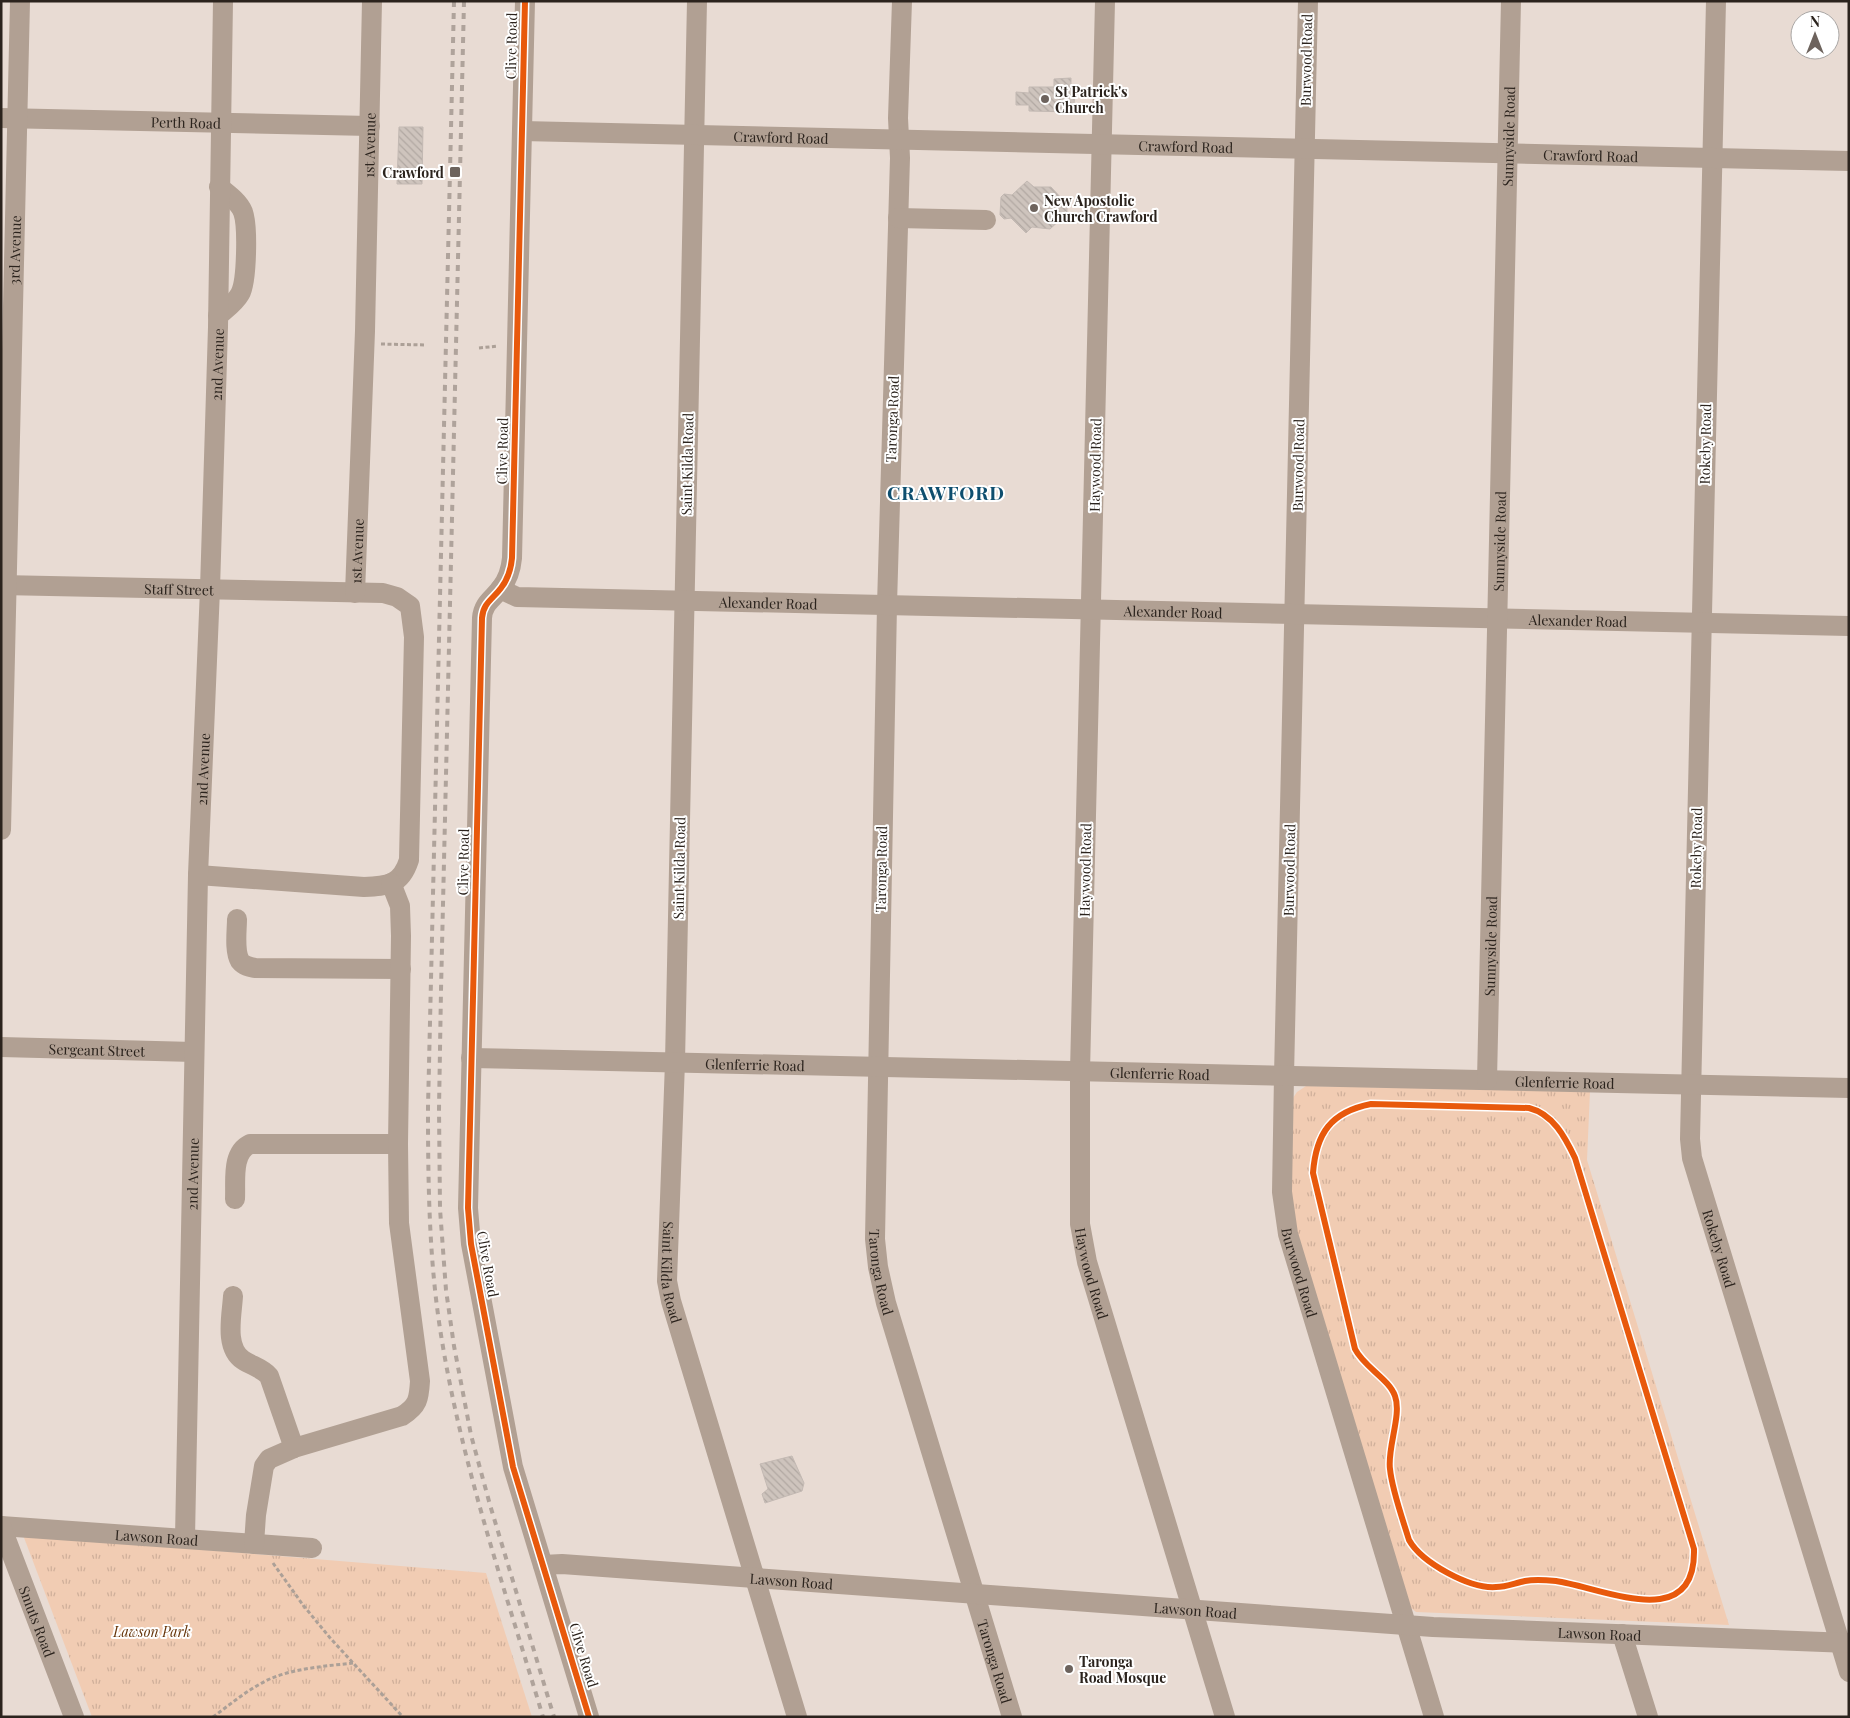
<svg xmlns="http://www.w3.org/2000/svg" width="1850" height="1718" viewBox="0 0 1850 1718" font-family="'Playfair Display',serif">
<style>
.grass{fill:url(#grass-tufts)}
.building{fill:url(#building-back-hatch);stroke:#c3b9b3}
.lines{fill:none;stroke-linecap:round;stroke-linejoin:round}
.path{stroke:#aca097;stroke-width:3;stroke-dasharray:4 2.5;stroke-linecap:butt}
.minor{stroke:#b1a093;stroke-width:20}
.rail{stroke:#afa39b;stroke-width:4;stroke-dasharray:6 6;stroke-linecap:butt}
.cycleway-casing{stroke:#fff;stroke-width:9}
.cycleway{stroke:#e8590c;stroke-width:6}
.poi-dot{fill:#6d635d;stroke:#fff;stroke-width:2}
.labels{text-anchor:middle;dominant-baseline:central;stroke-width:4;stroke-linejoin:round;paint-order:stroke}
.street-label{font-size:14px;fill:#2b231d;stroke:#fff}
.poi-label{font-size:14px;font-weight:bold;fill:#2b231d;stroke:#fff;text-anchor:start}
.park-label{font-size:14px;font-style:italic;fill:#66350a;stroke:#fff}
.district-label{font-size:19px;font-weight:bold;letter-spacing:1px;fill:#0e4e6e;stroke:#fff}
</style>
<defs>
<pattern id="grass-tufts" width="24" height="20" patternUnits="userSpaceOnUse" patternTransform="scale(1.25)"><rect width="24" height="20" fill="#f1ccb3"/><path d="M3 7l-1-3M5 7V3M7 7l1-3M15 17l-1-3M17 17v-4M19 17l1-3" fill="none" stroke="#cfaf9a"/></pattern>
<pattern id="building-back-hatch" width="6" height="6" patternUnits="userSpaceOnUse" patternTransform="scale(1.25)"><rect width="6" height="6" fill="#cec4bd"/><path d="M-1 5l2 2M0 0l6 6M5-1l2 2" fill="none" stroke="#b1a8a2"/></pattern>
</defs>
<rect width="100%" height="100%" fill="#e8dbd3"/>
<g class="grass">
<polygon points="1306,1086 1590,1091 1587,1160 1729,1625 1416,1612 1411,1608 1295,1228 1290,1203 1293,1098 1297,1092"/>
<polygon points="23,1535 486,1573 532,1717 92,1717"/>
</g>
<g class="building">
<polygon points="1071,78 1071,88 1074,88 1075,94 1073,112 1029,111 1029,105 1016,105 1016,92 1029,93 1029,87 1054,87 1054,79"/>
<polygon points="399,127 423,127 422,184 397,184"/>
<polygon points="1027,181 1034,187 1051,187 1063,200 1063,202 1067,202 1067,214 1063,214 1063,217 1050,229 1032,227 1026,233 1011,218 1004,219 1000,215 1001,197 1004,194 1012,195"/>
<polygon points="792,1456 804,1483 802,1491 765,1503 762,1494 768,1489 760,1464"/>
</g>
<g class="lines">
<g class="path">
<polyline points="381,344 426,345"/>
<polyline points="479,348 498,346"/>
<polyline points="273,1563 303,1605 331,1639 403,1717"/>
<path d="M213,1717C232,1703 251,1687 272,1678C297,1668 327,1666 353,1663"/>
</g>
<g class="minor">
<path d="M525,1L512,558C511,569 508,579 501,588C493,599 483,603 482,618L468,1208L471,1244L513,1467L589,1717"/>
<path id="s1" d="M697,1L675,1062L667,1281L671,1301L797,1717"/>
<path id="s2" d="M902,1L898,118L900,158L887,605L875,1239L878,1267L886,1303L1012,1717"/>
<path id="s3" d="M1105,1L1080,1072V1224L1087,1262L1225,1717"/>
<path id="s4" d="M1308,1L1284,1076L1282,1192L1288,1234L1434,1717"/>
<path id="s5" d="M1716,1L1690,1139L1692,1158L1849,1672"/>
<path id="s6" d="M1,118L370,126"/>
<path id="s7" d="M522,131L1849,161"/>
<polyline points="898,218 986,220"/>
<path d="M218,316C226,309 235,303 240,294C247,282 248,226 243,212C239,202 228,194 219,187"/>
<path id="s8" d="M1,585L383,593L397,597L410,606L414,637L409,860C401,885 388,886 364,887L198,875"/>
<path id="s9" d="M500,589L517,597L1849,626"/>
<path id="s10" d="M355,593L365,331L372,1"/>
<path id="s11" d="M1,830L20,1"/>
<path d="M237,919C237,930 234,951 240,961C244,966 250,967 255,968L401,969"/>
<path id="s12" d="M1,1047L194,1052"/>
<path id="s13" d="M471,1058L1849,1088"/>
<path id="s14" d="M1487,1080L1511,1"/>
<path d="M235,1199C236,1181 231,1153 250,1144H398"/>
<path d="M233,1296C232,1315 224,1347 243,1360C252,1366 262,1368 269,1376L294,1448"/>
<path id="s15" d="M1,1526L312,1548"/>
<path id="s16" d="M1,1526L74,1717"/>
<path id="s17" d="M185,1538L198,875L210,589L218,327L223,1"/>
<path d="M254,1544L256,1515L264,1466L269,1459L294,1448L402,1416C418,1406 419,1399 420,1381L399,1223L398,1144L401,936L400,906L391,883"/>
<path id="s18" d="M543,1565L562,1564L1433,1627L1849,1643"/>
<polyline points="1622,1634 1648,1717"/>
</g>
<g class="rail">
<path d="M454,1L428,1107C428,1186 429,1264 442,1341C463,1469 506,1593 543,1717"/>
<polyline points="464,1 441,990 439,1109 440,1209 446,1290 454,1346 471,1435 490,1505 554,1717"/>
</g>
<g class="cycleway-casing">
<g id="cycleway">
<path d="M525,1L512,558C511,569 508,579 501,588C493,599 483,603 482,618L468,1208L471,1244L513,1467L589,1717"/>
<path d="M1371,1104L1529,1108C1553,1114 1565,1137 1575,1158L1694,1549C1696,1634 1603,1588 1556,1581C1546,1580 1535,1579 1525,1581C1515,1583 1506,1587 1496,1587C1470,1589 1422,1563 1409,1540C1403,1520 1392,1490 1390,1469C1387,1448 1402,1415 1395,1396C1389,1379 1364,1367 1355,1349L1313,1173C1316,1133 1331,1112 1371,1104Z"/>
</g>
</g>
<use href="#cycleway" class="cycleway"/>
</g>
<g class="poi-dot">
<circle cx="1045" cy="99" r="5"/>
<rect x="449" y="166" width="12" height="12" rx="2.5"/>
<circle cx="1034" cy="208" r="5"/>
<circle cx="1069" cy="1669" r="5"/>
</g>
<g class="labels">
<g class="street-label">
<text transform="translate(511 46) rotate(-89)">Clive Road</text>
<text transform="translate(1306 60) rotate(-89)">Burwood Road</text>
<text stroke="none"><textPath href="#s6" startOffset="185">Perth Road</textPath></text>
<text stroke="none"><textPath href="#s14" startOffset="944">Sunnyside Road</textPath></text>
<text stroke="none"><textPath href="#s7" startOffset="259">Crawford Road</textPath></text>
<text stroke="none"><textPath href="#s10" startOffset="448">1st Avenue</textPath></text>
<text stroke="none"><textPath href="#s7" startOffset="664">Crawford Road</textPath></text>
<text stroke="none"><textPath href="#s7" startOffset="1069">Crawford Road</textPath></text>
<text stroke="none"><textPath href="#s11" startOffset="580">3rd Avenue</textPath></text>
<text stroke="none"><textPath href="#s17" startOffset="1174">2nd Avenue</textPath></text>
<text transform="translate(892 419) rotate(-88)">Taronga Road</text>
<text transform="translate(1705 444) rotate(-89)">Rokeby Road</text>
<text transform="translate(502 451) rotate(-89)">Clive Road</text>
<text transform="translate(687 464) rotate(-89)">Saint Kilda Road</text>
<text transform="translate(1095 465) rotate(-89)">Haywood Road</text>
<text transform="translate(1298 465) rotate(-89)">Burwood Road</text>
<text stroke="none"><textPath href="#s14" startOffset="539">Sunnyside Road</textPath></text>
<text stroke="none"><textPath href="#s10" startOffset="42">1st Avenue</textPath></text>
<text stroke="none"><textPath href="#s8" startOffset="178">Staff Street</textPath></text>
<text stroke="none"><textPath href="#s9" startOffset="270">Alexander Road</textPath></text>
<text stroke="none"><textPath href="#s9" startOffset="675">Alexander Road</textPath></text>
<text stroke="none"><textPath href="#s9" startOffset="1080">Alexander Road</textPath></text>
<text stroke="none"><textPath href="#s17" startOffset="769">2nd Avenue</textPath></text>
<text transform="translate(1696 848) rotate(-89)">Rokeby Road</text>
<text transform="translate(463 862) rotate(-89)">Clive Road</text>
<text transform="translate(679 868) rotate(-89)">Saint Kilda Road</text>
<text transform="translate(881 869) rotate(-89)">Taronga Road</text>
<text transform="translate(1085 870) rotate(-89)">Haywood Road</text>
<text transform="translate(1289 870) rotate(-89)">Burwood Road</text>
<text stroke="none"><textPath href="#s14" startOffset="134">Sunnyside Road</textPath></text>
<text stroke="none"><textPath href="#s12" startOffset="96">Sergeant Street</textPath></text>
<text stroke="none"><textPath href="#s13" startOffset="284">Glenferrie Road</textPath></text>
<text stroke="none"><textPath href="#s13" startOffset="689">Glenferrie Road</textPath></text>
<text stroke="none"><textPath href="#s13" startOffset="1094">Glenferrie Road</textPath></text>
<text stroke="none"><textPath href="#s17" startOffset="364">2nd Avenue</textPath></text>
<text stroke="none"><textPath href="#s5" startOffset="1252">Rokeby Road</textPath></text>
<text transform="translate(488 1264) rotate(80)">Clive Road</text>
<text stroke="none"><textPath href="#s1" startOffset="1272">Saint Kilda Road</textPath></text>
<text stroke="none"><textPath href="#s2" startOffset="1272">Taronga Road</textPath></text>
<text stroke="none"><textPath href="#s3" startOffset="1274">Haywood Road</textPath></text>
<text stroke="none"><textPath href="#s4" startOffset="1274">Burwood Road</textPath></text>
<text stroke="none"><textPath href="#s15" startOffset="156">Lawson Road</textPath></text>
<text stroke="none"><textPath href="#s18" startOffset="249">Lawson Road</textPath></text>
<text stroke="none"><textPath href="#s18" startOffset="654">Lawson Road</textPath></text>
<text stroke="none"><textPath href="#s16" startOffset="102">Smuts Road</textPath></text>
<text stroke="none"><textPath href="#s18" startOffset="1059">Lawson Road</textPath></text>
<text transform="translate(584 1655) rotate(73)">Clive Road</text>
<text stroke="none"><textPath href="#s2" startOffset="1678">Taronga Road</textPath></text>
</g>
<g class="poi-label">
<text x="1055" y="91">St Patrick's<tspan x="1055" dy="16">Church</tspan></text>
<text x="444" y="172" text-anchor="end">Crawford</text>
<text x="1044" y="200">New Apostolic<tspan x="1044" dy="16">Church Crawford</tspan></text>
<text x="1079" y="1661">Taronga<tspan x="1079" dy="16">Road Mosque</tspan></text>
</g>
<g class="park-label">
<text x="152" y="1631">Lawson Park</text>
</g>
<g class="district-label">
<text x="946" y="492">CRAWFORD</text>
</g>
</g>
<rect width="1850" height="1718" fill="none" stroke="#2b231d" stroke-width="5"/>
<g transform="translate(1815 35)"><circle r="24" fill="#ffffff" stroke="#aaa7a5"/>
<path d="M0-4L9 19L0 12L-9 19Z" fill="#6d635d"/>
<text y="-8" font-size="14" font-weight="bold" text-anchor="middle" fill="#2b231d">N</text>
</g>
</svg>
